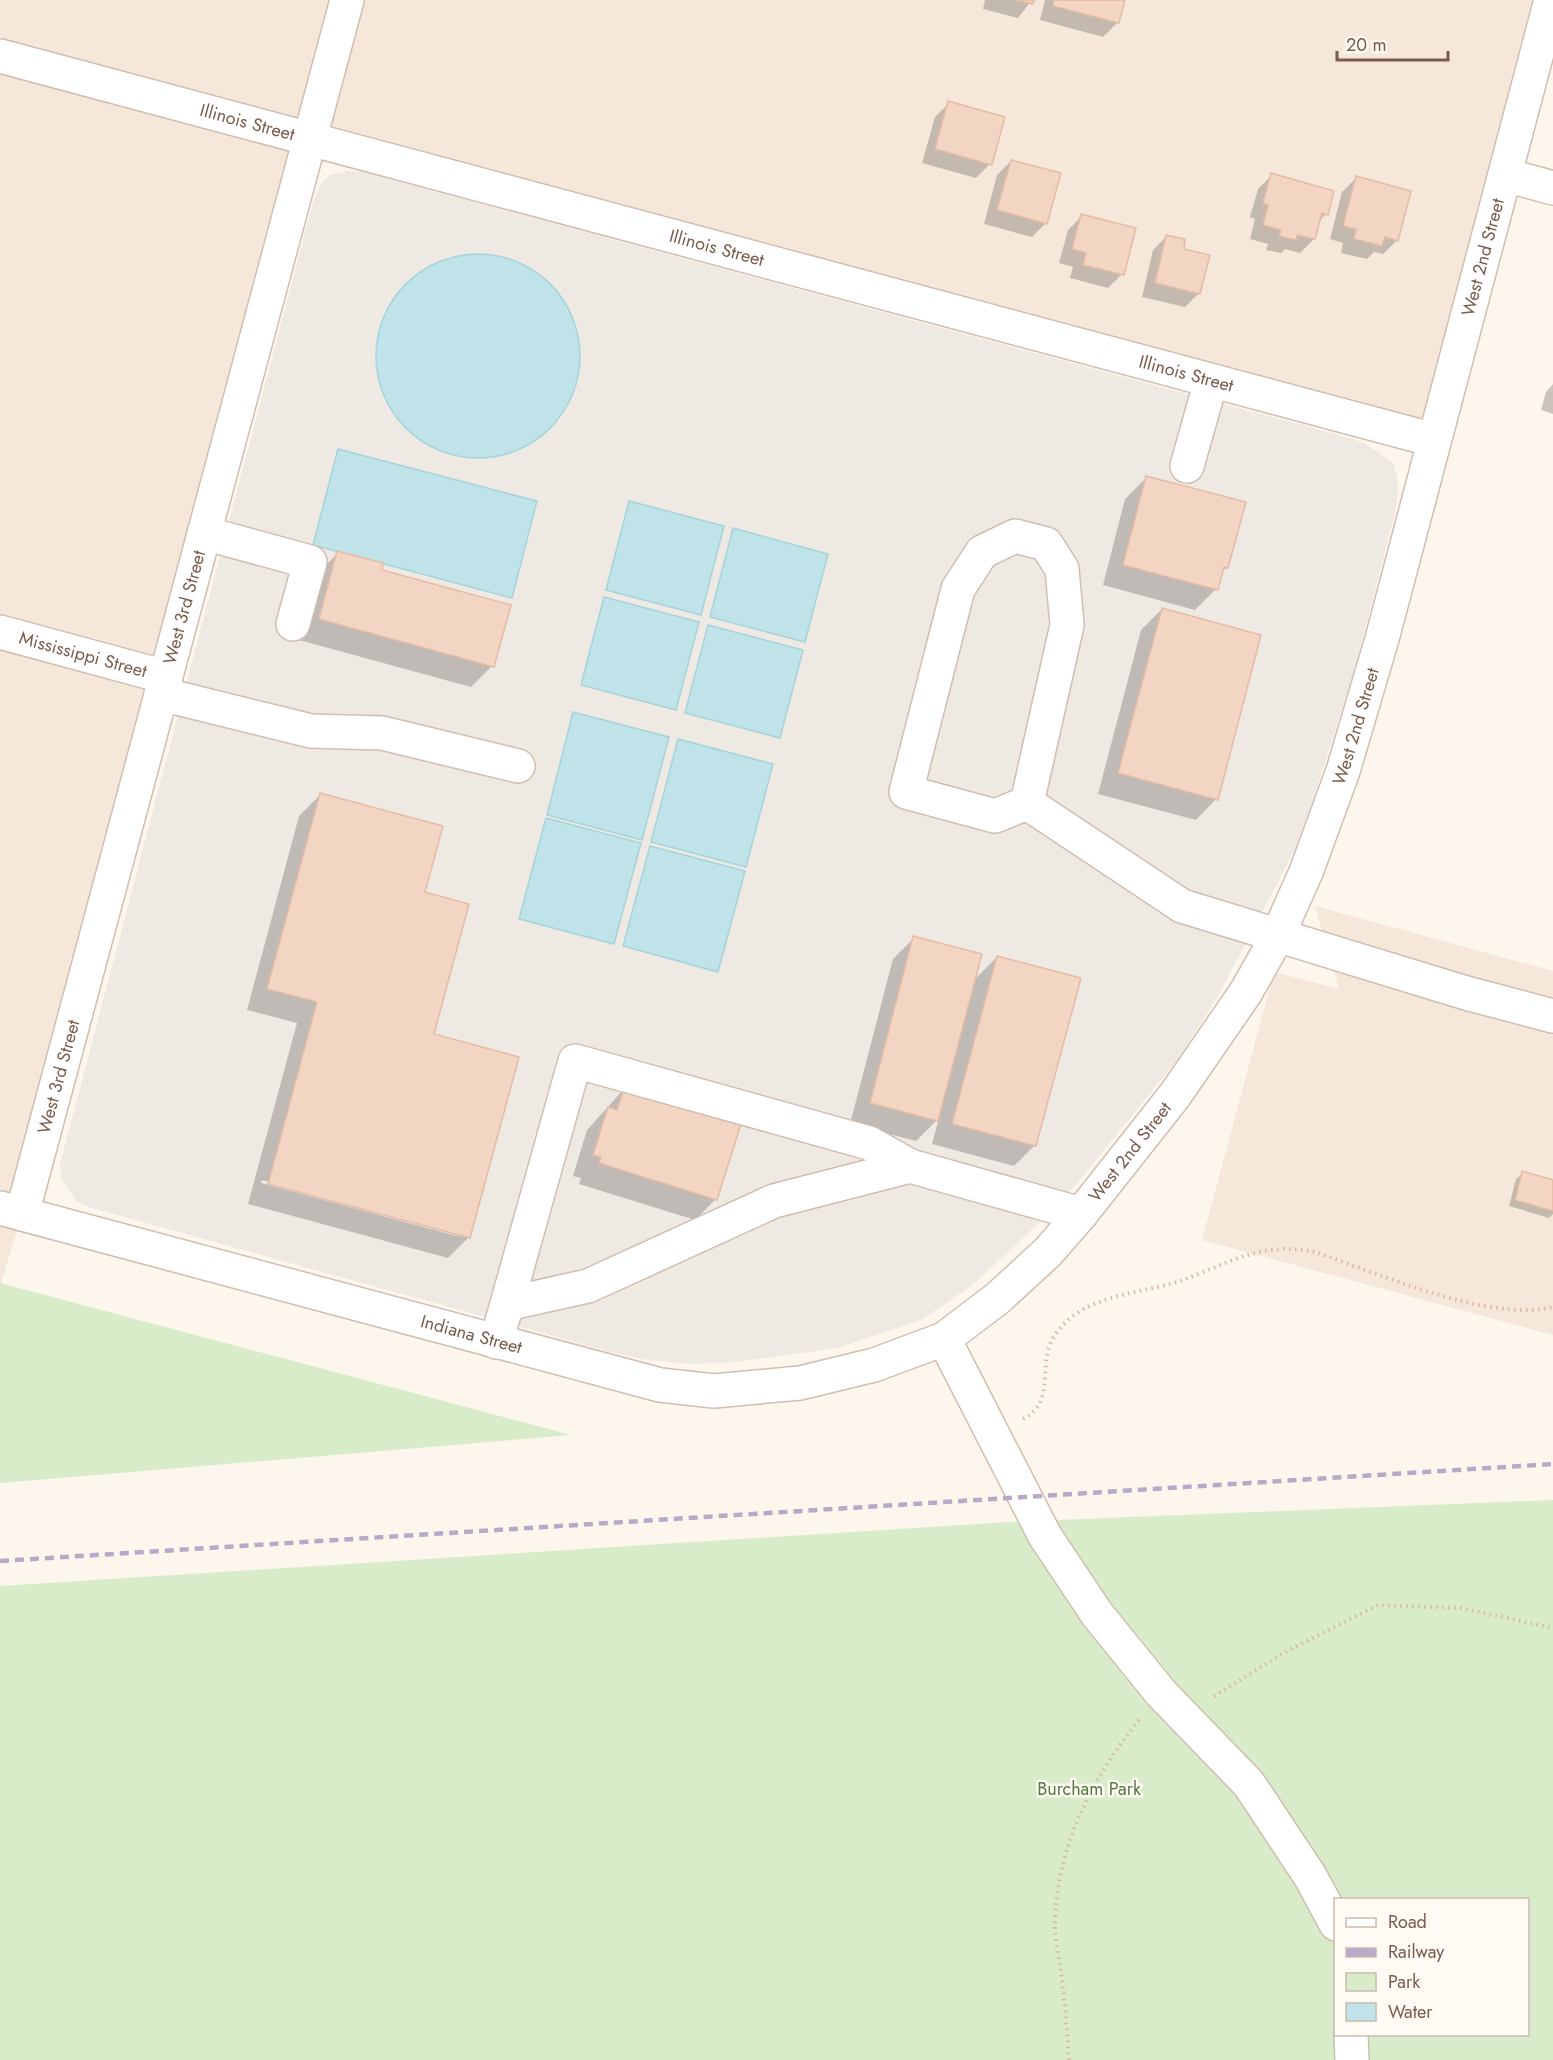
<svg xmlns="http://www.w3.org/2000/svg" width="1553" height="2060" viewBox="0 0 1553 2060" font-family="Jost,sans-serif">
<style>
.residential{fill:#f5e8da}
.industrial{fill:#efe9e4}
.green{fill:#d8ecc9;fill-rule:evenodd}
.water{fill:#bfe3e8;stroke:#a5d3da;stroke-width:1.5}
.shadow{fill:#0003;fill-rule:evenodd}
.building{fill:#f3d5c3;stroke:#e6bba3;stroke-width:1.5}
.lines{fill:none;stroke-linecap:round;stroke-linejoin:round}
.minor-casing{stroke:#d1beb0;stroke-width:36}
.path{stroke:#d9b8a5;stroke-width:4;stroke-dasharray:1.5 4.5;stroke-linecap:butt}
.minor{stroke:#fff;stroke-width:33}
.rail{stroke:#b9a8c9;stroke-width:4.5;stroke-dasharray:9 6;stroke-linecap:butt}
.labels{text-anchor:middle;dominant-baseline:central;stroke-width:5;stroke-linejoin:round;paint-order:stroke}
.street-label{font-size:18px;fill:#7a5c4d;stroke:#fffaf3}
.park-label{font-size:18px;fill:#537a41;stroke:#fffaf3}
</style>
<rect width="100%" height="100%" fill="#fdf6ec"/>
<g class="residential">
<polygon points="0,0 1551,0 1434,440 309,139 22,1214 0,1287"/>
<polygon points="1315,906 1553,971 1553,1335 1202,1240 1274,972 1339,989"/>
</g>
<polygon class="industrial" points="347,171 362,172 1343,436 1364,443 1393,462 1398,481 1397,504 1356,665 1301,838 1217,998 1177,1060 1080,1180 1043,1219 974,1284 921,1320 838,1348 736,1362 692,1364 647,1360 611,1352 88,1207 76,1201 61,1177 60,1164 313,202 320,185 330,175"/>
<g class="green">
<polygon points="0,1283 571,1435 0,1483"/>
<path d="M1553,1500V2060H0V1586L1009,1522ZM1336,1900H1528V2034H1336Z"/>
</g>
<g class="water">
<circle cx="478" cy="356" r="102"/>
<polygon points="338,449 537,501 512,598 313,545"/>
<polygon points="629,501 724,526 701,615 606,590"/>
<polygon points="733,528 828,554 805,642 710,617"/>
<polygon points="604,597 699,622 676,710 581,685"/>
<polygon points="708,625 803,650 780,738 685,713"/>
<polygon points="573,712 669,737 642,840 547,815"/>
<polygon points="678,739 773,764 746,867 651,842"/>
<polygon points="546,818 641,843 614,944 519,919"/>
<polygon points="650,846 745,871 718,972 623,946"/>
</g>
<g class="shadow">
<polygon points="985,0 1032,0 1018,18 983,9"/>
<polygon points="1045,0 1123,0 1117,23 1103,37 1040,20"/>
<polygon points="949,103 990,164 976,178 922,163 935,117"/>
<polygon points="1011,161 1046,223 1032,237 984,224 997,175"/>
<polygon points="1272,175 1326,214 1318,222 1314,239 1300,253 1285,249 1281,253 1266,250 1268,244 1250,239 1255,219 1250,217 1258,189"/>
<polygon points="1356,178 1397,240 1383,254 1374,252 1367,259 1341,253 1343,243 1330,239 1342,192"/>
<polygon points="1082,216 1122,274 1108,288 1070,278 1073,267 1059,263 1068,230"/>
<polygon points="1167,236 1182,250 1199,293 1185,307 1142,297 1153,250"/>
<polygon points="1553,384 1553,414 1541,410 1546,392"/>
<polygon points="1146,478 1227,567 1220,574 1216,589 1195,610 1103,585 1125,499"/>
<polygon points="338,553 380,571 492,666 471,687 299,640 317,574"/>
<polygon points="1162,609 1216,799 1196,820 1098,794 1141,630"/>
<path d="M320,795L424,893L433,1035L469,1237L448,1258L248,1204L297,1023L247,1010L299,816ZM262,1180L457,1232V1236L261,1183Z"/>
<polygon points="914,938 973,981 997,957 1035,1145 1014,1166 932,1144 939,1118 916,1141 850,1124 893,959"/>
<polygon points="624,1089 716,1199 695,1220 579,1184 581,1178 573,1176 587,1130"/>
<polygon points="1523,1173 1553,1181 1553,1214 1549,1218 1509,1206 1516,1179"/>
</g>
<g class="building">
<polygon points="1016,0 1034,0 1033,4"/>
<polygon points="1054,0 1125,0 1119,23 1053,6"/>
<polygon points="948,101 1005,117 992,165 935,149"/>
<polygon points="1011,160 1061,173 1047,224 997,210"/>
<polygon points="1271,173 1334,191 1328,215 1322,213 1315,239 1297,235 1296,240 1279,236 1281,230 1263,225 1268,205 1263,203"/>
<polygon points="1356,176 1411,191 1398,241 1385,237 1382,246 1354,239 1356,229 1343,226"/>
<polygon points="1081,214 1136,228 1124,275 1083,265 1086,253 1072,249"/>
<polygon points="1166,235 1185,239 1184,249 1210,255 1200,294 1155,283"/>
<polygon points="1146,476 1246,502 1228,568 1224,567 1218,590 1123,565"/>
<polygon points="337,551 383,563 382,570 511,605 494,667 319,619"/>
<polygon points="1162,608 1261,635 1218,800 1118,773"/>
<polygon points="320,793 443,826 425,892 469,904 434,1034 519,1057 470,1238 268,1184 317,1002 267,989"/>
<polygon points="913,936 982,954 938,1121 870,1103"/>
<polygon points="997,956 1081,978 1036,1146 952,1124"/>
<polygon points="624,1088 741,1124 717,1200 599,1163 601,1157 593,1155 608,1107 617,1110"/>
<polygon points="1522,1171 1553,1180 1553,1211 1515,1200"/>
</g>
<g class="lines">
<g class="minor-casing">
<g id="minor">
<path id="s1" d="M0,56L1434,440"/>
<polyline points="1505,175 1553,188"/>
<polyline points="1187,466 1211,381"/>
<polyline points="204,533 310,562 293,624"/>
<path id="s2" d="M0,632L166,677"/>
<polyline points="161,694 311,731 382,733 518,766"/>
<polyline points="1027,803 1067,625 1062,569 1046,544 1015,536 982,552 958,589 906,792 995,816 1027,803 1182,906 1466,993 1553,1016"/>
<path id="s3" d="M0,1208L660,1385L714,1391L800,1383L874,1365L944,1339L998,1298L1048,1252L1081,1214L1175,1095L1246,992L1277,937L1306,872L1343,771L1382,639L1551,0"/>
<path id="s4" d="M22,1214L347,0"/>
<polyline points="507,1304 575,1061 869,1143 910,1166"/>
<polyline points="944,1339 1045,1536 1097,1614 1161,1693 1249,1784 1310,1876 1336,1924"/>
<polyline points="496,1342 507,1304 588,1286 774,1201 910,1166 1081,1214"/>
<polyline points="1351,2034 1352,2060"/>
</g>
</g>
<g class="path">
<path d="M1023,1419C1058,1401 1035,1365 1055,1335C1083,1293 1140,1295 1183,1280C1211,1270 1240,1254 1270,1250C1286,1248 1300,1249 1315,1252C1378,1273 1489,1323 1553,1307"/>
<polyline points="1214,1696 1287,1651 1378,1605 1461,1608 1553,1628"/>
<path d="M1069,2060C1067,2031 1065,2002 1061,1973C1059,1956 1054,1936 1055,1919C1058,1844 1093,1777 1139,1720"/>
</g>
<use href="#minor" class="minor"/>
<polyline class="rail" points="0,1561 1553,1464"/>
</g>
<g class="labels">
<g class="street-label">
<text stroke="none"><textPath href="#s1" startOffset="256">Illinois Street</textPath></text>
<text stroke="none"><textPath href="#s1" startOffset="742">Illinois Street</textPath></text>
<text stroke="none"><textPath href="#s3" startOffset="2212">West 2nd Street</textPath></text>
<text stroke="none"><textPath href="#s1" startOffset="1228">Illinois Street</textPath></text>
<text stroke="none"><textPath href="#s4" startOffset="628">West 3rd Street</textPath></text>
<text stroke="none"><textPath href="#s2" startOffset="86">Mississippi Street</textPath></text>
<text stroke="none"><textPath href="#s3" startOffset="1726">West 2nd Street</textPath></text>
<text stroke="none"><textPath href="#s4" startOffset="142">West 3rd Street</textPath></text>
<text stroke="none"><textPath href="#s3" startOffset="1240">West 2nd Street</textPath></text>
<text stroke="none"><textPath href="#s3" startOffset="488">Indiana Street</textPath></text>
</g>
<g class="park-label">
<text x="1089" y="1789">Burcham Park</text>
</g>
</g>
<rect x="1334" y="1898" width="195" height="138" fill="#fffaf3" stroke="#cabbb1" stroke-width="1.5"/>
<rect x="1346" y="1918" width="30" height="9" fill="#ffffff" stroke="#cabbb1" stroke-width="1.5"/>
<text x="1388" y="1928" font-size="18" fill="#7a5c4d">Road</text>
<rect x="1346" y="1948" width="30" height="9" fill="#b9a8c9" stroke="#cabbb1" stroke-width="1.5"/>
<text x="1388" y="1958" font-size="18" fill="#7a5c4d">Railway</text>
<rect x="1346" y="1973" width="30" height="18" fill="#d8ecc9" stroke="#cabbb1" stroke-width="1.5"/>
<text x="1388" y="1988" font-size="18" fill="#7a5c4d">Park</text>
<rect x="1346" y="2003" width="30" height="18" fill="#bfe3e8" stroke="#cabbb1" stroke-width="1.5"/>
<text x="1388" y="2018" font-size="18" fill="#7a5c4d">Water</text>
<path d="M1337 51v9h111v-9" fill="none" stroke="#7a5c4d" stroke-width="3"/>
<text x="1346" y="51" font-size="18" fill="#7a5c4d" stroke="#fffaf3" stroke-width="4.5" paint-order="stroke">20 m</text>
</svg>
